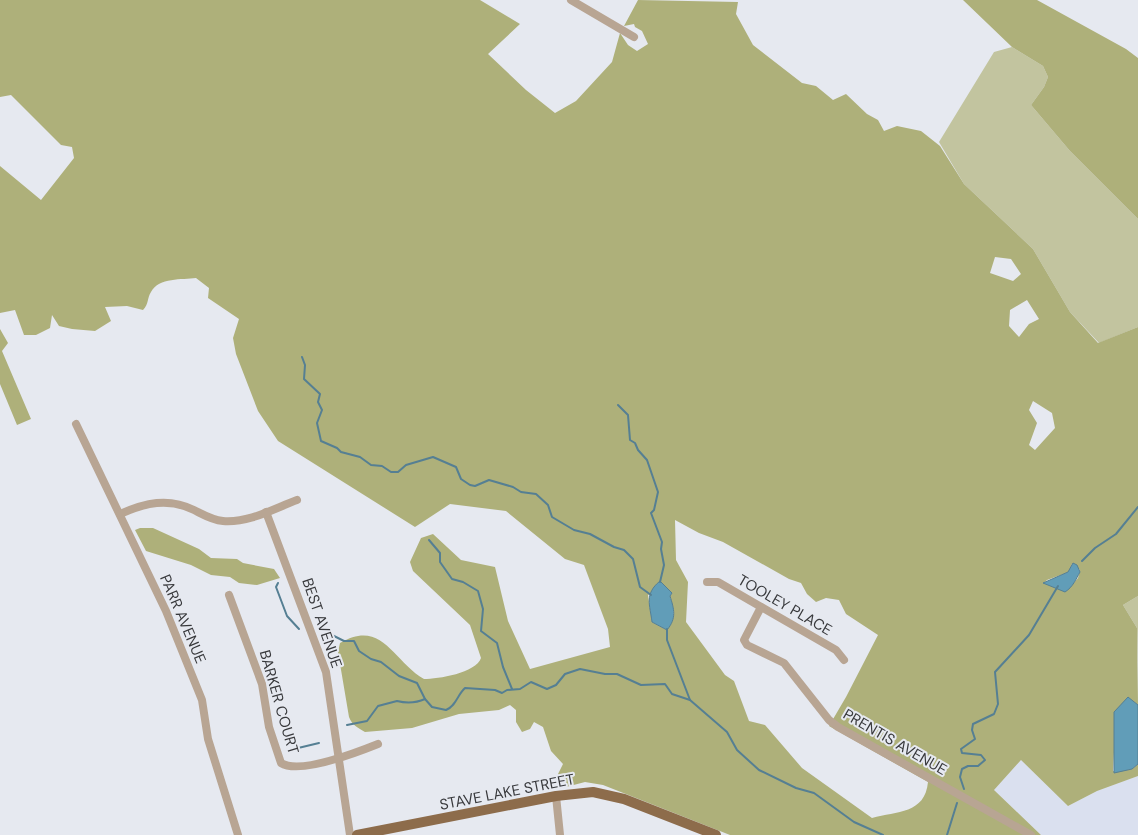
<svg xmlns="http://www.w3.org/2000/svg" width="1138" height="835" viewBox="0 0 1138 835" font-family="'DM Sans',sans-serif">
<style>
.built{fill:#dae0ef}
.green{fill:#c2c49f}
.forest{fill:#aeb07a;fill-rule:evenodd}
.water{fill:#619db8;stroke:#557f93}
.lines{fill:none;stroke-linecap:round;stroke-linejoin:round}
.stream{stroke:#557f93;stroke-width:2}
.minor{stroke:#b8a593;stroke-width:8}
.major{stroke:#8d6c4b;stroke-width:10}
.labels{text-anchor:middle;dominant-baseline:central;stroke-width:4;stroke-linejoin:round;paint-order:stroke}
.street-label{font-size:15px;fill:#38393c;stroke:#e6e9f0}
</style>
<rect width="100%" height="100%" fill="#e6e9f0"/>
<polygon class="built" points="1021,760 1068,806 1097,791 1138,776 1138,835 1041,835 994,790"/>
<g class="green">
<polygon points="1012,47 1043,66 1048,77 1044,87 1031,105 1070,151 1138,219 1138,327 1099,343 1070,312 1033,249 964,184 939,142 994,52"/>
<polygon points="1138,596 1138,663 1137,628 1123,605"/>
</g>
<g class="forest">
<path d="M0,0H480L520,24L488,54L526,90L555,113L576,101L612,62L620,33L628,45L637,51L648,44L642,31L635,27L634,24L624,26L638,0L738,2L736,14L753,45L802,83L816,86L833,100L846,94L867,114L878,120L884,131L897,126L921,131L940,146L964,184L1033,249L1070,312L1098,343L1138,327V596L1123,605L1137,628L1138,705L1128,698L1115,734L1113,771L1132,769L1138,764V776L1097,791L1068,806L1021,760L994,790L1041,835H730L603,785L585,782L566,787L558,774L563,764L551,751L543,727L534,722L530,729L522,732L516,722V710L510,705L499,710L459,714L412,728L365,732C358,728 352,725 349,717L338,652L340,643C382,618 393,661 424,679C438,679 476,673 481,658L470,625L413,571L410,562L421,538L433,534L461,560L495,567L508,621L530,669L610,647L608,629L584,565L565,559L506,511L450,504L415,527L278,441L258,411L236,354L233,338L239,319L208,298L209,288L196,278C182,280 159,277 151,292C147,298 149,304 143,310L127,306L105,307L111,321L95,331L72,329L59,326L52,315L50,328L36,335H24L15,310L0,313V166L41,200L74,158L72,147L61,145L11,95L0,97ZM995,257L1011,259L1021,274L1013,281L990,273ZM1027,300L1039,319L1029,324L1019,337L1009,326L1010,310ZM1033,401L1052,413L1055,428L1035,450L1029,445L1037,423L1029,410ZM675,520L699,533L723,542L789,579L801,583L807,594L816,602L826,598L839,600L846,614L878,635L846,697L829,726L928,782C925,814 897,811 872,818L802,768L765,725L749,721L734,681L725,675L686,622L688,582L676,560ZM1072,564L1080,570L1078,578L1070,587L1044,583L1047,580L1069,572ZM666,587L672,593L670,596L674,613L665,629L652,622L648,595Z"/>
<polygon points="963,0 1037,0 1126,49 1138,58 1138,219 1070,151 1031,105 1044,87 1048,77 1043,66 1012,47"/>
<polygon points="0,329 8,343 2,351 31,419 17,425 0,384"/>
<polygon points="140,528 153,528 199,549 211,558 237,559 243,563 274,569 280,578 257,585 239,583 230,577 211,575 191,565 146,551 135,530"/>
</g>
<g class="water">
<path d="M1073,563L1077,565L1080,572C1076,579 1073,587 1065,592L1043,583L1068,572Z"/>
<path d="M660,581L672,593L670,596C674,609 677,618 667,630L652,622C650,605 644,594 660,581Z"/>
<polygon points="1128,697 1138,705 1138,764 1132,769 1114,773 1114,712"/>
</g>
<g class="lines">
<g class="stream">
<polyline points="302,357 305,365 304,379 320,394 318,402 322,410 317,423 321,441 337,448 341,452 360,457 371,465 382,466 391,472 398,472 406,465 433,457 456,467 461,479 470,485 475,486 489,480 513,487 521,492 536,494 548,505 552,517 574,530 590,534 614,547 624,550 633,559 640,587 651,595"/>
<polyline points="618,405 628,415 630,440 635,443 638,450 647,460 658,492 654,510 651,513 662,542 661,549 664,565 660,582"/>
<polyline points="429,540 440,553 440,562 452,579 463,582 478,591 483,609 481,631 497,643 503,667 512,689"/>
<polyline points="1082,561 1095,548 1116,534 1138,507"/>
<polyline points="278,583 276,587 287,616 299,629"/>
<polyline points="667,629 667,640 690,700 727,732 737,750 759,770 796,788 814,793 854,822 883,835"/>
<polyline points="327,636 332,635 344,641 354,641 359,651 371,659 381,662 399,676 417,683 425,699"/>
<path d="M347,725L367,721L378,706L397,701C405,703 416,703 425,699L432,707L446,710C457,705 457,695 465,688L495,690L502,693L507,690L520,689L531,682L547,689L556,685L565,674L580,669L605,674H617L641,685L665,684L672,694L690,700"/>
<polyline points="294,749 319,743"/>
<polyline points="964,789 960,777 962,769 968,766 978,766 985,760 981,755 962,753 961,749 975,739 972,730 973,724 994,714 998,704 995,672 1029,635 1058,586"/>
<polyline points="947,835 957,803"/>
</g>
<g class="minor">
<polyline points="571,0 634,37"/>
<polyline points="76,424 166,611 202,700 208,739 238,835"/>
<polyline points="266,512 326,672 350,835"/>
<path d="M120,514C145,503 168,497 194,510C204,515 212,520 223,521C249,523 273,509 297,500"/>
<polyline points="707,582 718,582 836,650 844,660"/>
<path d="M229,595L262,684L269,727L281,763C300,775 358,752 378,744"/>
<polyline points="761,607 744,640 747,645 784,663 829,720 838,727 1031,835"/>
<polyline points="556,796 560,835"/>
</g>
<polyline class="major" points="357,835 556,796 593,792 624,799 716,835"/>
</g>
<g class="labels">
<g class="street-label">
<text transform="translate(785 605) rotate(30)">TOOLEY PLACE</text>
<text transform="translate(183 619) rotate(67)">PARR AVENUE</text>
<text transform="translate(322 623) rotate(71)">BEST AVENUE</text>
<text transform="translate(279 702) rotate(74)">BARKER COURT</text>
<text transform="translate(895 742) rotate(30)">PRENTIS AVENUE</text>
<text transform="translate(507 792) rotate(-11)">STAVE LAKE STREET</text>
</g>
</g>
</svg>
